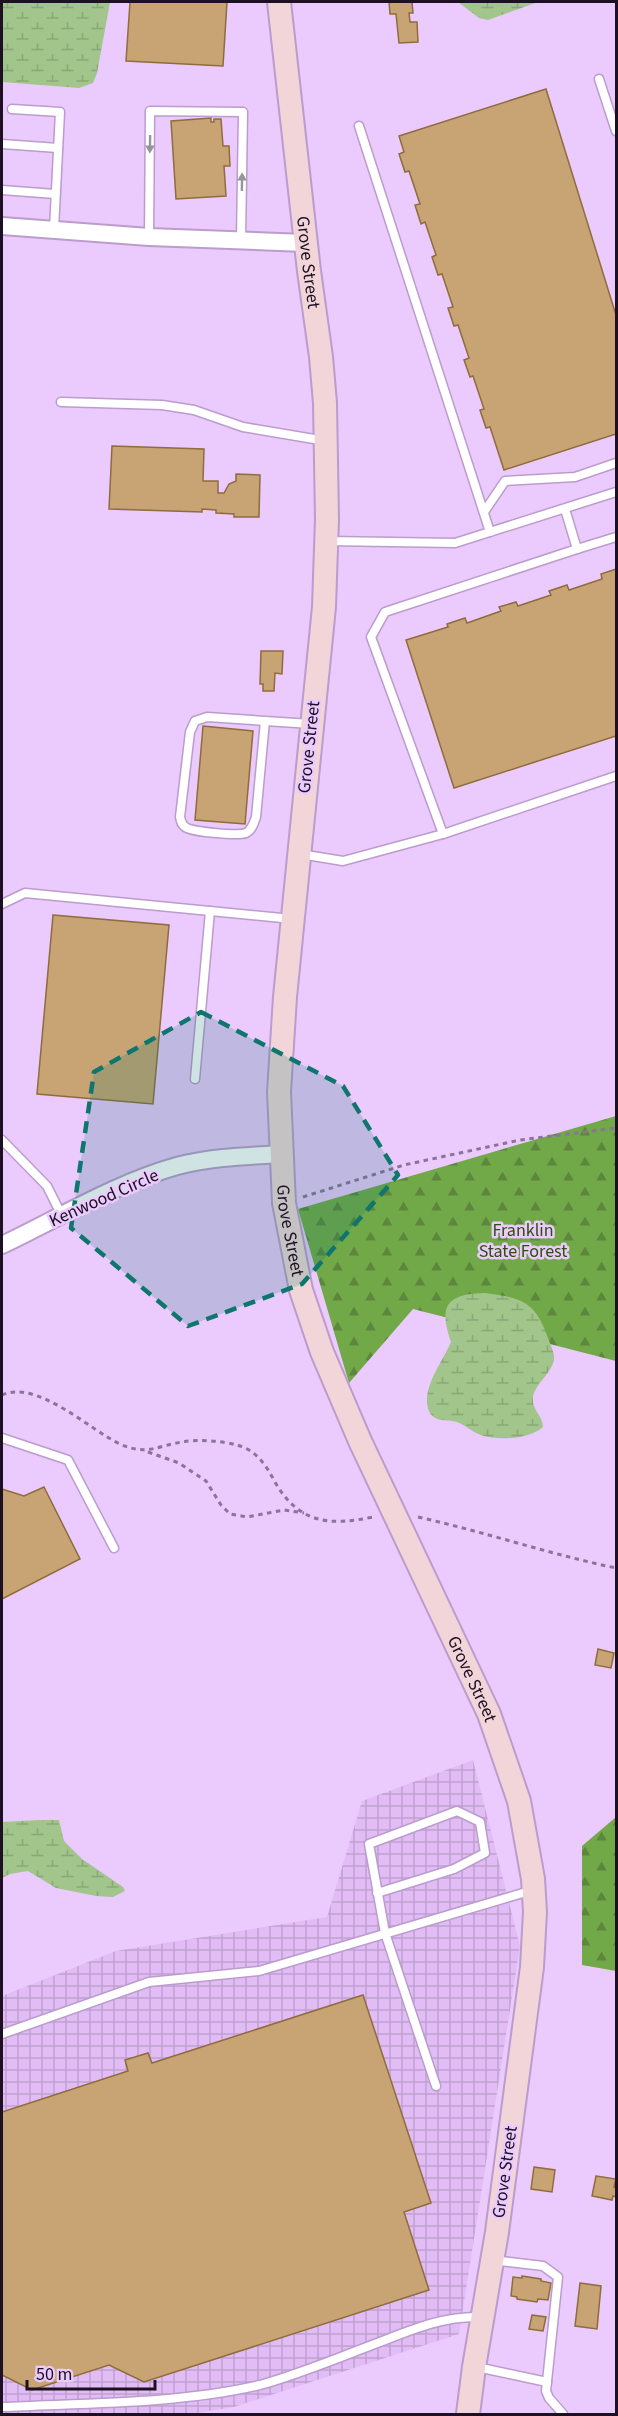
<svg xmlns="http://www.w3.org/2000/svg" width="618" height="2416" viewBox="0 0 618 2416" font-family="'Source Sans 3',sans-serif">
<style>
.industrial{fill:url(#industrial-grid)}
.forest{fill:url(#forest-firs)}
.wetland{fill:url(#wetland-marsh)}
.building{fill:#c8a373;stroke:#8f6c3d;stroke-width:1.5}
.lines{fill:none;stroke-linecap:round;stroke-linejoin:round}
.service-casing{stroke:#bb9ccd;stroke-width:11}
.minor-casing{stroke:#bb9ccd;stroke-width:20}
.secondary-casing{stroke:#bb9ccd;stroke-width:26}
.path{stroke:#8b7498;stroke-width:3;stroke-dasharray:4.5 4.5;stroke-linecap:butt}
.service{stroke:#fff;stroke-width:8}
.minor{stroke:#fff;stroke-width:16}
.secondary{stroke:#f2d5d8;stroke-width:22}
.oneway{fill:#99939c}
.marked{fill:#0f766e;fill-opacity:0.2;stroke:#0f766e;stroke-width:4.5;stroke-dasharray:12 8;stroke-linejoin:round}
.labels{text-anchor:middle;dominant-baseline:central;stroke-width:5;stroke-linejoin:round;paint-order:stroke}
.street-label{font-size:18px;fill:#1c1022;stroke:#ebcafe}
.park-label{font-size:18px;fill:#2c4f0b;stroke:#ebcafe}
</style>
<defs>
<pattern id="industrial-grid" width="8" height="8" patternUnits="userSpaceOnUse" patternTransform="scale(1.5)"><rect width="8" height="8" fill="#e1bcf5"/><path d="M0 4h8M4 0v8" fill="none" stroke="#c0a1d2"/></pattern>
<pattern id="forest-firs" width="22" height="20" patternUnits="userSpaceOnUse" patternTransform="scale(1.5)"><rect width="22" height="20" fill="#71a848"/><path d="M5 1l3.5 6h-7zM16 11l3.5 6h-7z" fill="#5c873c"/></pattern>
<pattern id="wetland-marsh" width="20" height="14" patternUnits="userSpaceOnUse" patternTransform="scale(1.5)"><rect width="20" height="14" fill="#a1c58a"/><path d="M1 5h8M5 5V1M11 12h8M15 12V8" fill="none" stroke="#8aa877"/></pattern>
</defs>
<rect width="100%" height="100%" fill="#ebcafe"/>
<polygon class="industrial" points="473,1760 520,1946 459,2334 234,2407 190,2414 2,2414 2,1996 116,1951 327,1917 362,1801"/>
<g class="forest">
<polygon points="616,1116 616,1361 413,1309 349,1383 298,1209"/>
<polygon points="616,1817 616,1971 582,1965 582,1846"/>
</g>
<g class="wetland">
<polygon points="2,2 110,2 97,73 93,83 79,88 2,82"/>
<polygon points="458,2 538,2 488,20 479,18"/>
<path d="M485,1293C522,1298 535,1301 548,1338C550,1344 555,1353 554,1360C551,1374 535,1384 533,1397C531,1409 543,1416 543,1427C530,1439 498,1441 481,1435C471,1432 463,1422 452,1421C444,1420 433,1421 429,1411C420,1390 443,1361 451,1342C438,1305 447,1294 485,1293Z"/>
<polygon points="40,1820 59,1820 64,1841 82,1859 123,1887 125,1891 113,1897 96,1896 56,1888 28,1871 10,1874 2,1878 2,1822"/>
</g>
<g class="building">
<polygon points="130,2 227,2 223,66 126,61"/>
<polygon points="389,2 412,2 413,13 409,13 410,22 417,22 418,42 399,43 396,14 390,14"/>
<polygon points="546,89 616,315 616,434 504,470 490,427 486,428 480,410 484,409 473,376 470,377 464,360 469,358 458,325 454,326 448,308 453,307 442,274 438,275 432,257 436,255 425,222 421,224 415,205 420,204 409,171 405,172 399,154 404,152 399,136"/>
<polygon points="211,118 211,122 214,122 214,119 221,119 223,146 229,146 230,166 224,166 226,196 176,199 171,121"/>
<polygon points="112,446 204,449 203,481 218,481 218,493 224,493 229,484 236,481 236,474 260,475 259,517 234,517 234,514 216,513 216,510 202,509 202,512 109,509"/>
<polygon points="616,569 616,736 454,788 406,640 448,627 447,624 465,618 467,623 501,611 499,607 516,602 518,606 551,595 549,591 567,585 569,590 602,579 601,574"/>
<polygon points="261,651 283,651 282,674 275,673 274,691 263,691 263,684 260,684"/>
<polygon points="203,726 253,731 245,824 195,820"/>
<polygon points="53,915 169,925 153,1104 37,1094"/>
<polygon points="44,1487 80,1559 2,1599 2,1489 24,1496"/>
<polygon points="598,1649 614,1653 611,1668 595,1665"/>
<polygon points="363,1995 431,2203 404,2212 429,2290 144,2382 109,2365 32,2390 2,2375 2,2112 128,2071 125,2060 148,2053 152,2063"/>
<polygon points="534,2167 555,2170 552,2192 531,2189"/>
<polygon points="596,2176 616,2179 614,2187 616,2188 616,2197 613,2196 612,2200 592,2196"/>
<polygon points="522,2276 541,2279 541,2281 551,2283 548,2300 538,2299 537,2302 517,2299 517,2297 511,2296 513,2277 522,2278"/>
<polygon points="580,2283 601,2286 597,2329 575,2326"/>
<polygon points="532,2315 546,2317 543,2331 529,2329"/>
</g>
<g class="lines">
<g class="service-casing">
<g id="service">
<polyline points="599,79 616,131"/>
<polyline points="12,109 60,112 54,229"/>
<polyline points="359,126 490,532"/>
<polyline points="2,144 58,148"/>
<polyline points="2,190 55,194"/>
<polyline points="149,237 150,111 243,112 241,240"/>
<polyline points="61,402 162,405 194,410 243,427 326,441"/>
<polyline points="565,509 577,549 385,612 371,637 443,834 616,776"/>
<polyline points="484,512 505,481 575,477 616,463"/>
<polyline points="327,541 455,543 616,492"/>
<polyline points="577,549 616,537"/>
<path d="M265,721L256,817C254,823 252,830 246,833C238,836 195,832 187,828C182,826 181,822 180,817L190,732L195,721L207,717L311,724"/>
<polyline points="300,854 343,861 443,834"/>
<polyline points="2,904 25,893 292,919"/>
<polyline points="195,1079 210,911"/>
<polyline points="2,1140 47,1186 62,1216"/>
<polyline points="2,1438 68,1460 114,1548"/>
<polyline points="377,1893 454,1869 485,1853 480,1822 457,1811 369,1844 385,1933 436,2086"/>
<polyline points="2,2034 149,1982 259,1971 533,1890"/>
<polyline points="492,2260 543,2266 558,2277 546,2391 549,2398 563,2414"/>
<polyline points="477,2367 547,2382"/>
<path d="M2,2407C84,2403 180,2404 260,2385C300,2374 340,2357 380,2342C413,2329 444,2316 480,2317"/>
</g>
</g>
<g class="minor-casing">
<g id="minor">
<polyline points="2,226 149,237 305,243"/>
<path d="M2,1245C59,1218 116,1183 177,1166C211,1157 247,1156 281,1154"/>
</g>
</g>
<g class="secondary-casing">
<g id="secondary">
<path id="s1" d="M279,2L309,271L321,357L325,403L327,519L324,607L285,997L279,1092L284,1203L301,1290L322,1352L360,1441L489,1714L519,1801L533,1879L535,1912L532,1967L497,2232L474,2367L468,2414"/>
</g>
</g>
<g class="path">
<polyline points="303,1197 404,1165 520,1140 616,1128"/>
<path d="M2,1395C37,1379 90,1430 120,1444C146,1456 157,1446 182,1442C198,1439 222,1441 237,1445C256,1450 266,1465 275,1482C299,1524 330,1526 373,1517"/>
<polyline points="148,1452 179,1463 206,1481 221,1505 230,1514 247,1517 284,1510 304,1513"/>
<path d="M418,1517C485,1532 549,1554 616,1568"/>
</g>
<use href="#service" class="service"/>
<use href="#minor" class="minor"/>
<use href="#secondary" class="secondary"/>
</g>
<defs><path id="oneway-solid" d="M-6-.8H1V-3.2L6.5 0L1 3.2V.8H-6Z" transform="scale(1.5)"/></defs>
<g class="oneway">
<use href="#oneway-solid" transform="translate(150 144) rotate(91)"/>
<use href="#oneway-solid" transform="translate(242 182) rotate(-89)"/>
</g>
<path class="marked" d="M201,1012L343,1086L398,1175L302,1284L188,1326L71,1228L94,1072Z"/>
<g class="labels">
<g class="street-label">
<text stroke="none"><textPath href="#s1" startOffset="262">Grove Street</textPath></text>
<text transform="translate(309 747) rotate(-84)">Grove Street</text>
<text transform="translate(104 1198) rotate(-24)">Kenwood Circle</text>
<text stroke="none"><textPath href="#s1" startOffset="1234">Grove Street</textPath></text>
<text stroke="none"><textPath href="#s1" startOffset="1720">Grove Street</textPath></text>
<text transform="translate(505 2172) rotate(-82)">Grove Street</text>
</g>
<g class="park-label">
<text x="523" y="1230">Franklin<tspan x="523" dy="21">State Forest</tspan></text>
</g>
</g>
<rect width="618" height="2416" fill="none" stroke="#1c1022" stroke-width="6"/>
<path d="M27 2380v9h128v-9" fill="none" stroke="#1c1022" stroke-width="3"/>
<text x="36" y="2380" font-size="18" fill="#1c1022" stroke="#ebcafe" stroke-width="4.5" paint-order="stroke">50 m</text>
</svg>
